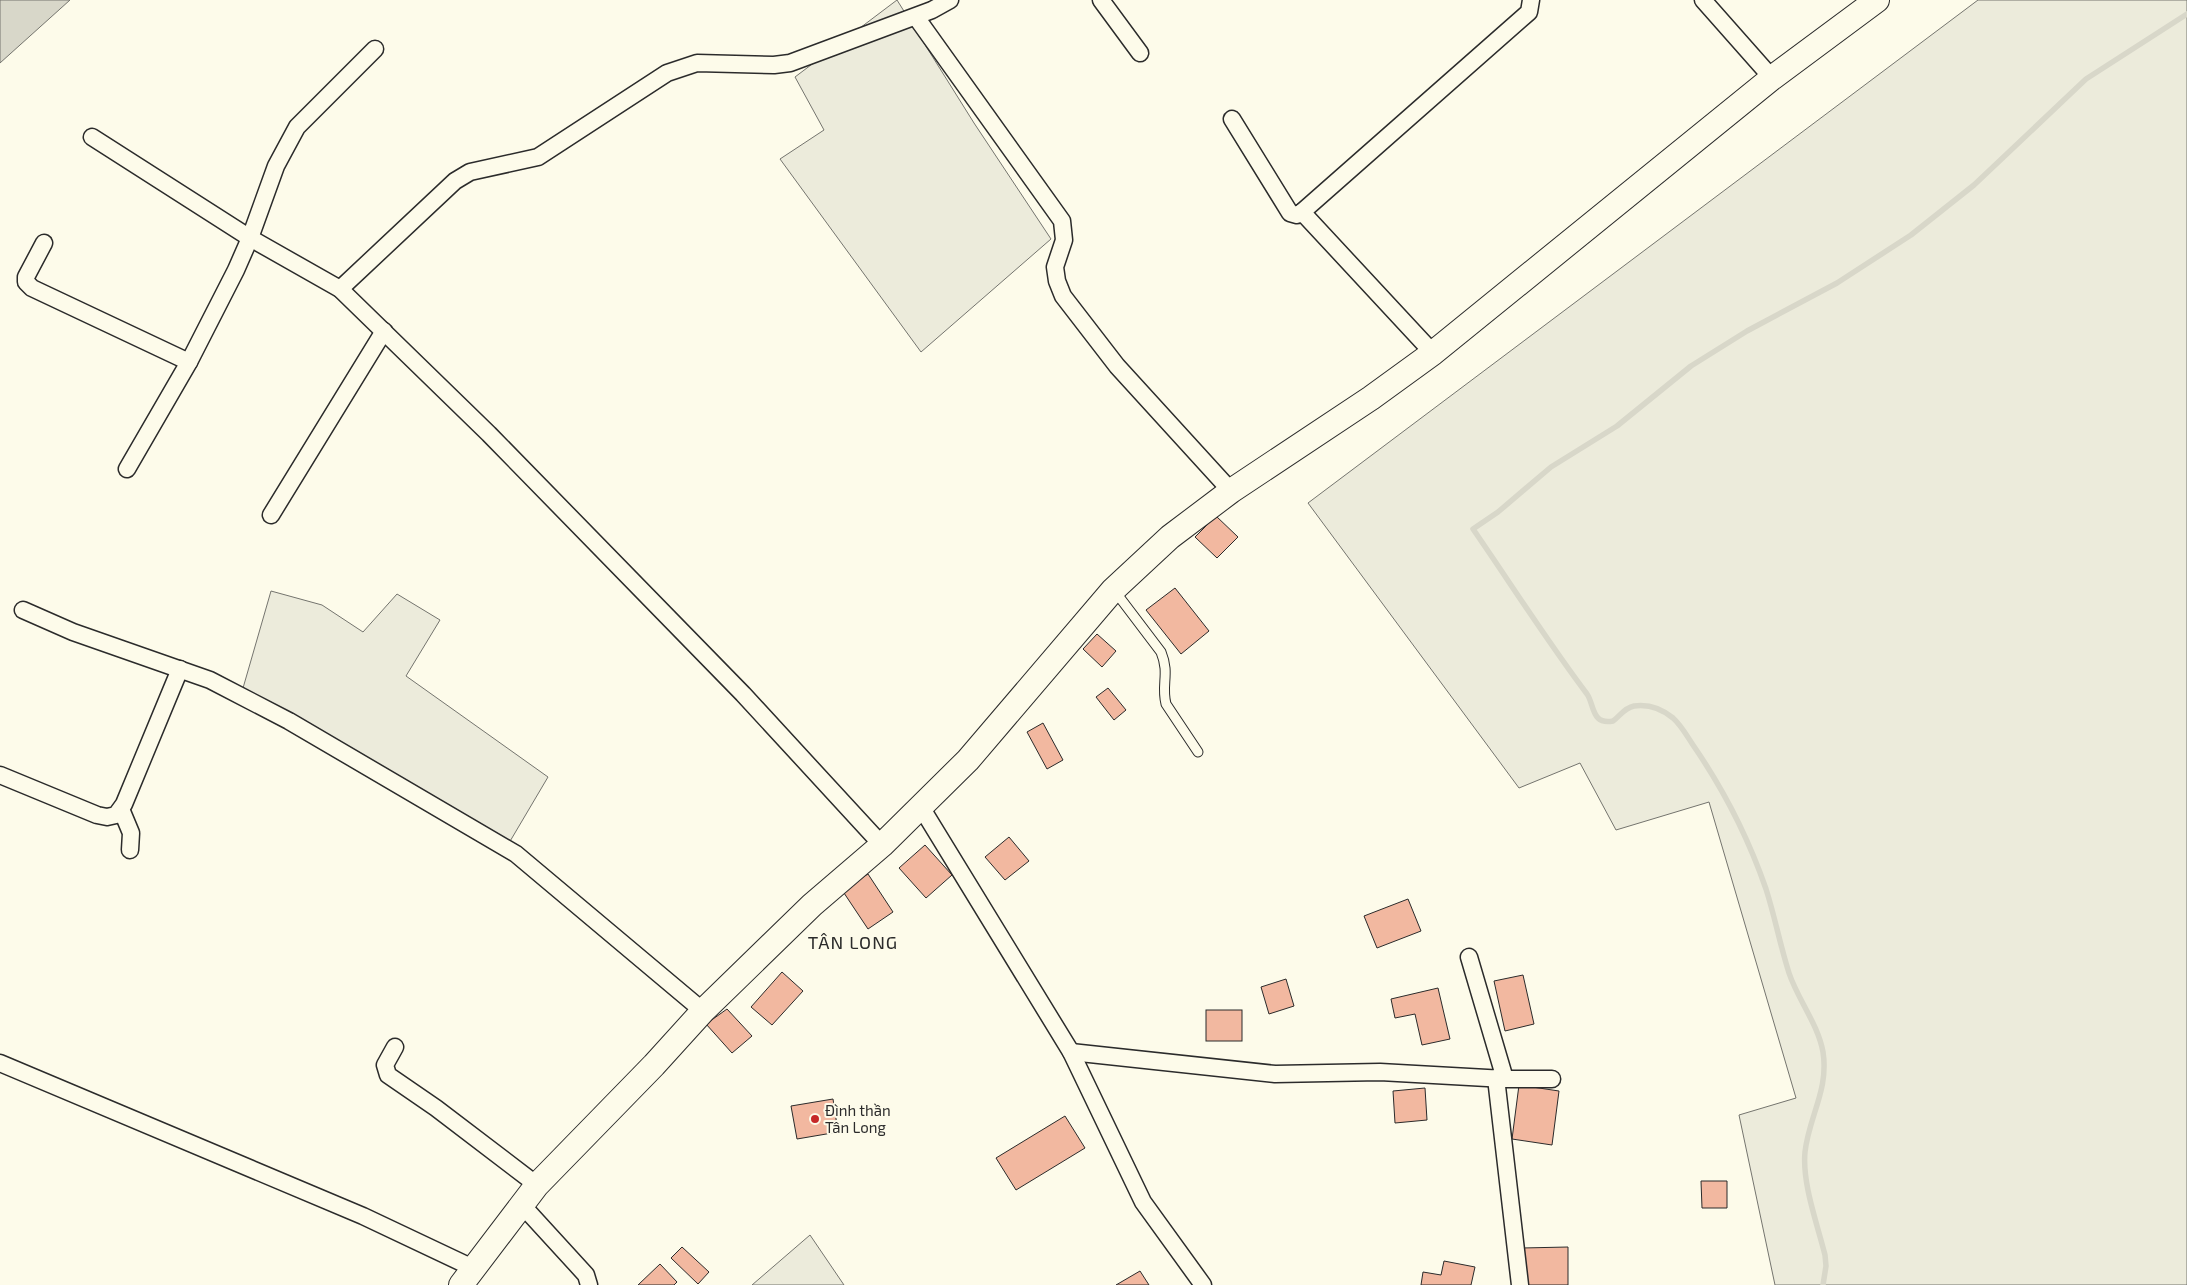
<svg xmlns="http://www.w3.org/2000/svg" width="2187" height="1285" viewBox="0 0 2187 1285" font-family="'Exo 2',sans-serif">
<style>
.green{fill:#ecebdb;stroke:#74746e}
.water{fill:#d8d7c9;stroke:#74746e}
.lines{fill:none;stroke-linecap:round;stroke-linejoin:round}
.stream{stroke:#d8d7c9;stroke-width:5.5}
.building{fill:#f2b8a0;stroke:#2b2b2b}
.lane-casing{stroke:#2b2b2b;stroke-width:11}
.street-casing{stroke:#2b2b2b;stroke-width:19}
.secondary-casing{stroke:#2b2b2b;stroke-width:26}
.lane{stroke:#fdfbea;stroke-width:9}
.street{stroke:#fdfbea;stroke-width:16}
.secondary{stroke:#fdfbea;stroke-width:24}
.poi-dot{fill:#c62828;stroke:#fdfbea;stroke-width:2}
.labels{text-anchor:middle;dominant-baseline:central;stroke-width:4;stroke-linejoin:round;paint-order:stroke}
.poi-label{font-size:15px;fill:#2b2b2b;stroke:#fdfbea;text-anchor:start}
.quarter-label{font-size:18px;letter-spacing:1px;fill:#2b2b2b;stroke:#fdfbea}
</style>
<rect width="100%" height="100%" fill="#fdfbea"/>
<g class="green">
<polygon points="897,0 974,123 1051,239 921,352 780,159 824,130 795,77"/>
<polygon points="1978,0 2187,0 2187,1285 1775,1285 1739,1115 1796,1098 1709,802 1616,830 1580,763 1519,788 1308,503"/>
<polygon points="271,591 322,605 363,632 397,594 440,620 406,676 548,777 509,843 241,695"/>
<polygon points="810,1235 844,1285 752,1285"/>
</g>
<polygon class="water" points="0,0 70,0 0,63"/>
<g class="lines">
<path class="stream" d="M1823,1285L1826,1266L1825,1255C1817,1223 1802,1183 1805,1152C1809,1116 1829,1090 1823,1052C1818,1024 1798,1000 1789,973C1780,945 1775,917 1766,889C1748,837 1724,790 1693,745C1687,736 1681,725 1673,718C1662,709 1648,704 1634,706C1624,708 1620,716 1613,721C1608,722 1602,722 1598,718C1592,712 1592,701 1587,694C1547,641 1511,584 1473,529L1498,512L1551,467L1617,426L1691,366L1747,331L1837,283L1911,235L1974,185L2086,79L2187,14"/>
</g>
<g class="building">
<polygon points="1216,516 1238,537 1217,558 1195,537"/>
<polygon points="1175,588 1209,631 1181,654 1146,610"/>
<polygon points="1097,634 1116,651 1102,667 1083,649"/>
<polygon points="1108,688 1126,710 1114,720 1096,697"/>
<polygon points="1043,723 1063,760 1047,769 1027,732"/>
<polygon points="1009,837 1029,861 1005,880 985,857"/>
<polygon points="925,845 952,875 926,898 899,868"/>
<polygon points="868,874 893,912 868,929 842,890"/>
<polygon points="1408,899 1421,931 1377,948 1364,916"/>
<polygon points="782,972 803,991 772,1025 751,1007"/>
<polygon points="1523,975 1534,1024 1505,1031 1494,981"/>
<polygon points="1286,979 1294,1006 1269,1014 1261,987"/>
<polygon points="1438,988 1450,1039 1422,1045 1415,1014 1395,1018 1391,999"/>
<polygon points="727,1009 752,1036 732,1053 706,1024"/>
<rect x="1206" y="1010" width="36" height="31"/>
<polygon points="1519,1085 1559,1091 1552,1145 1512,1139"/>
<polygon points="1425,1088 1427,1120 1395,1123 1393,1091"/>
<polygon points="833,1099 838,1132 797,1139 791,1106"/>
<polygon points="1065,1116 1085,1148 1016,1190 996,1158"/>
<polygon points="1701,1181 1727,1181 1727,1208 1702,1208"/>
<polygon points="682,1247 709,1272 698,1284 671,1258"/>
<polygon points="1568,1247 1568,1285 1523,1285 1522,1248"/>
<polygon points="1444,1261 1475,1267 1471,1285 1421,1285 1423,1272 1441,1275"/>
<polygon points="660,1264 677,1282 674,1285 638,1285"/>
<polygon points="1140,1271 1149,1285 1116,1285"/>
</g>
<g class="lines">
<g class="lane-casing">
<path id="lane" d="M1114,590L1161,652C1170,674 1161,684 1166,704L1198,752"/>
</g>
<g class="street-casing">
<g id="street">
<polyline points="1101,0 1140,53"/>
<polyline points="1703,0 1772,78"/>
<polyline points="916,17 1062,221 1064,240 1055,267 1057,281 1063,296 1117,366 1231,491"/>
<polyline points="1232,119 1290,213 1297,215 1302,212 1433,353"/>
<polyline points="92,137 250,238 340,289 489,434 743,694 882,845"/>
<polyline points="1302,212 1529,12 1531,0"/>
<polyline points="44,243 26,277 26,282 32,288 189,362"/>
<polyline points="340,289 455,181 470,172 538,157 667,73 697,63 774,65 790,63 932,10 950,0"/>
<polyline points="127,469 189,362 236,270 250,238 276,166 297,127 375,49"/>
<polyline points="271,515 384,331"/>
<polyline points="23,610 73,632 210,680 289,721 516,854 703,1011"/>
<polyline points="0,775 97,815 107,817 116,815 124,804 180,669"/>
<polyline points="921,807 1071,1052 1143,1202 1203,1285"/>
<polyline points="121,809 131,833 130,850"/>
<polyline points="1469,957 1505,1079"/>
<polyline points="395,1047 385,1065 388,1075 436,1108 537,1185"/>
<polyline points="1071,1052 1275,1074 1380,1072 1505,1079 1552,1079"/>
<polyline points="0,1063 363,1216 473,1268"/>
<polyline points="1496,1078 1520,1285"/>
<polyline points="522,1205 586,1275 589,1285"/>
</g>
</g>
<g class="secondary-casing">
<polyline id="secondary" points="461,1285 537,1185 654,1065 703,1011 812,905 882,845 968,760 1113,590 1170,537 1231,491 1371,398 1433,353 1772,78 1877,0"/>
</g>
<use href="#lane" class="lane"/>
<use href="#street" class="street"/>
<use href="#secondary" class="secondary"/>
</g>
<circle class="poi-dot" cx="815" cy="1119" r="5"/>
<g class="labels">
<g class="poi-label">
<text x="825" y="1110">Đình thần<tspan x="825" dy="17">Tân Long</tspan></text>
</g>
<g class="quarter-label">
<text x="853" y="942">TÂN LONG</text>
</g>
</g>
</svg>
